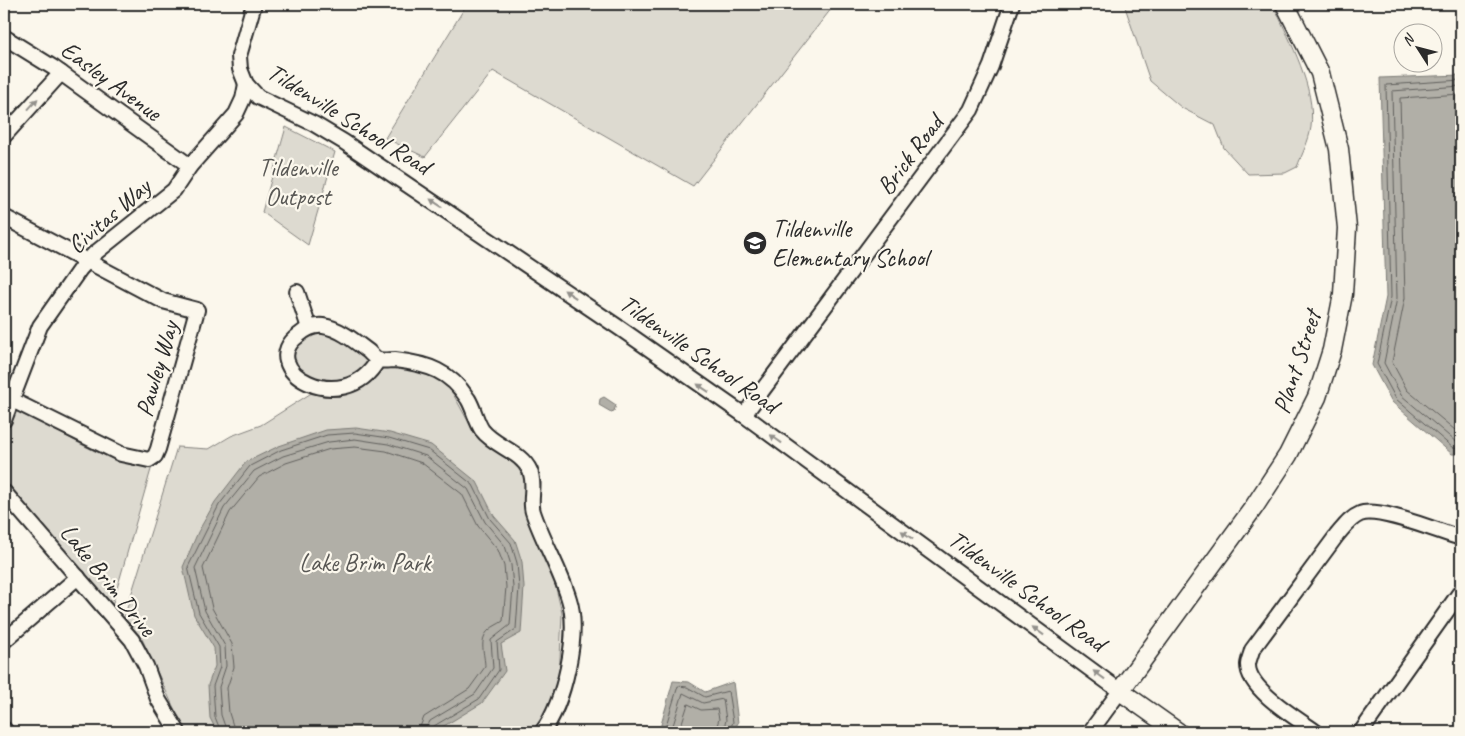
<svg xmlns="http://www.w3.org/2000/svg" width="1465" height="736" viewBox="0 0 1465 736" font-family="Caveat,sans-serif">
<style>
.green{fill:#dddad0;stroke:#84827e}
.water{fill:#b1afa7;stroke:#7b7a75}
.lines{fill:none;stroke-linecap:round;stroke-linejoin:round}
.shore{stroke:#61605d;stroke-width:1}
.minor-casing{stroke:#2b2b2b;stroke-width:18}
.major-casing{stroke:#2b2b2b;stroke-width:21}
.minor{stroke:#fbf7ec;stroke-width:14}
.major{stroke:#fbf7ec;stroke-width:18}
.oneway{fill:#93918c}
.labels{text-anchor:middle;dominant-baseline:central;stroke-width:4.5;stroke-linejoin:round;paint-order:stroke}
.street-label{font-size:25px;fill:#2b2b2b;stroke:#fbf7ec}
.park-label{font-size:25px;fill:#585754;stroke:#fbf7ec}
.poi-label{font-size:25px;fill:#2b2b2b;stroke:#fbf7ec;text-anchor:start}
</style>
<rect width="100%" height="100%" fill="#fbf7ec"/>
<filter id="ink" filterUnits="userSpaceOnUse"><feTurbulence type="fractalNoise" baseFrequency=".02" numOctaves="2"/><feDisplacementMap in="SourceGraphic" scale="10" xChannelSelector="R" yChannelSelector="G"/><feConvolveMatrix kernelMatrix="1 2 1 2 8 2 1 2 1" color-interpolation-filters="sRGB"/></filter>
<g filter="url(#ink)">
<g class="green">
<polygon points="467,4 835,4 693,186 493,71 425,157 385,138"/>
<path d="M1124,4H1269L1275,8C1290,42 1316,88 1311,127C1309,141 1302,154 1297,167L1285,173L1248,174L1224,148L1215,125L1182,108L1150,81Z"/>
<polygon points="286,127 335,152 308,245 262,212"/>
<path d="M316,333C337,332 350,349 368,357L369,366L338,385L305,376L293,359C295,343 302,338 316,333Z"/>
<polygon points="385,364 415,367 446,381 474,432 519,464 531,486 562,613 559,682 542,727 534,732 185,732 142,639 124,618 177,447 209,449 231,436 261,425 313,392 359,389 375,377"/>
<path d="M15,411L27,414C57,430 119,471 152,466L112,606L4,482V439L12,413Z"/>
</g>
<g class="water">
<polygon points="1461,75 1461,454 1452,454 1392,402 1372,365 1386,297 1380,78"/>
<polygon points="604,397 616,405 614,411 611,412 599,405 600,399"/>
<polygon points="356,428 390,433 431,445 477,482 494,516 515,540 522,562 524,587 521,633 501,644 505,671 482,703 434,732 217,732 210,718 208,685 215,666 214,648 194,615 183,567 198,532 215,502 246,462 279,446 326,430"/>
<polygon points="673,681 689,682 705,692 733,682 738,723 733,732 659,732"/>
</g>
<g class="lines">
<g class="shore">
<polyline points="1461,80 1386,85 1391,297 1377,364 1396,399 1453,448 1461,449"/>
<polyline points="1461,86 1392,91 1397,298 1384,363 1401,395 1456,442 1461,443"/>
<polyline points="1461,94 1400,98 1405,298 1392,362 1407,390 1461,435"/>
<polyline points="221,732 215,717 213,686 220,667 219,647 199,613 188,567 219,505 250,466 281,450 327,435 355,433 389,438 429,450 473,485 490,519 511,543 517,563 519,587 516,629 497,642 499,670 479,699 434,726 432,732"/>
<polyline points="227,732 221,715 219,687 226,666 225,646 205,611 195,568 224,508 254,471 283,456 329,442 355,439 388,444 426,456 468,489 485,522 505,546 511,565 513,587 510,625 491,640 493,668 475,694 430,721 425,732"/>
<path d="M235,732L229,713L227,688L234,667L232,644L212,608L203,568L230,512L259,477L286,463L330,449L355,447L386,451L422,463L462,494L478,526L498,550L504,566L506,587L503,621C499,624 493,626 489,630C478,640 485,654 485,667L469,689L424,717L418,732"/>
<polyline points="664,732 678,686 687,687 705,697 728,691 733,722 729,732"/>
<polyline points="671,732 683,693 703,703 723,699 726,720 723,732"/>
<polyline points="679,732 688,704 701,710 717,709 719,719 715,732"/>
</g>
<g class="minor-casing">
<g id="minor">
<polyline points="254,4 239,56 240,69 246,84 258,97 314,124 344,142 621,329 744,415 1120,691 1090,732"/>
<polyline points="4,37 54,68 190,166"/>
<polyline points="4,136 61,73"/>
<polyline points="4,217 163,301 197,310 158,449 155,456 149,460 121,454 4,396"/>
<polyline points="297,292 309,328"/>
<path d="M378,360C343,421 253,368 299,335C306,329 314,325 323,326C339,328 356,342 369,352C372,355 376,360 380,360C385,361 390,360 395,360C428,364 450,371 468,399C474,409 476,421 482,430C495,447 521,451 530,471C536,485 529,500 533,512C543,542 560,569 569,599C580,633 564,705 542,732"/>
<polyline points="744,415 971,110 991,66 1012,4"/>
<polyline points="4,420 40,326 80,269 94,254 174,190 190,166 236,114 243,99 246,84"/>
<polyline points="4,492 132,640 146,666 158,699 178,732"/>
<polyline points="4,641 78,577"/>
<polyline points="4,729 6,732"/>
<path d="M1316,732C1298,719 1248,690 1248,665C1248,661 1251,655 1252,650L1337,535C1344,527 1350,518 1360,514C1378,506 1439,532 1461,538"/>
<polyline points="1361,732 1461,591"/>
</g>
</g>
<g class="major-casing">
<polyline id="major" points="1178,732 1120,691 1254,507 1288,455 1317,397 1332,350 1343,294 1347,228 1339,149 1320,73 1285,4"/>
</g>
<use href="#minor" class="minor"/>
<use href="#major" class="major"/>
</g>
<defs><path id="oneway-solid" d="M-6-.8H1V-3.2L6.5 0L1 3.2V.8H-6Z" transform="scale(1.25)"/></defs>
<g class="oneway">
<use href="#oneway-solid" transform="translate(33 104) rotate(-48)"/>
<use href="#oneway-solid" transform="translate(436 203) rotate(-146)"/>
<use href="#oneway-solid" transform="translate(570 294) rotate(-146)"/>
<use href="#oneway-solid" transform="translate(703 388) rotate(-146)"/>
<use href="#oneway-solid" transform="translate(776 439) rotate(-144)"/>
<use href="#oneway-solid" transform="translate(907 535) rotate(-144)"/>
<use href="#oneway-solid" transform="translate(1038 631) rotate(-144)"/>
<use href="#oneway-solid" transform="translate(1099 675) rotate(-144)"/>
</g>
</g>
<defs>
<g id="school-disc" transform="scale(1.25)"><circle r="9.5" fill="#2b2b2b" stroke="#fbf7ec"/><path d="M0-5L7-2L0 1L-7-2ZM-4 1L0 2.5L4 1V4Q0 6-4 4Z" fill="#fff"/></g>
</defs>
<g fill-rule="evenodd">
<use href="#school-disc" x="755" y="243"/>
</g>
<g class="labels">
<g class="street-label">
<text transform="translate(111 81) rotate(36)">Easley Avenue</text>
<text transform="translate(349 119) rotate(32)">Tildenville School Road</text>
<text transform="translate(910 155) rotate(-53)">Brick Road</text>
<text transform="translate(109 216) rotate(-41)">Civitas Way</text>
<text transform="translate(699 354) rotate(35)">Tildenville School Road</text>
<text transform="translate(1297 362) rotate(-72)">Plant Street</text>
<text transform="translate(157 369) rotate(-74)">Pawley Way</text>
<text transform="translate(108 580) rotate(51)">Lake Brim Drive</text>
<text transform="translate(1027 591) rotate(36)">Tildenville School Road</text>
</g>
<g class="park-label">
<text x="298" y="168">Tildenville<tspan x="298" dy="29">Outpost</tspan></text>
<text x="365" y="563">Lake Brim Park</text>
</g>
<g class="poi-label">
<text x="772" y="229">Tildenville<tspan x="772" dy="29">Elementary School</tspan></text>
</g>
</g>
<rect width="1465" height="736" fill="none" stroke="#fbf7ec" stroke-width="20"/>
<rect x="10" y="10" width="1445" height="716" fill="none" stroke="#2b2b2b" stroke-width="2" filter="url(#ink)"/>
<g transform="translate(1418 48) rotate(306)"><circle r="24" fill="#fbf7ec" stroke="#a8a59f"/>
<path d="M0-4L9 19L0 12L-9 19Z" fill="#2b2b2b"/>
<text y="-8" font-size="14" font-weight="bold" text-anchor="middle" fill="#2b2b2b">N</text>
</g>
</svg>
